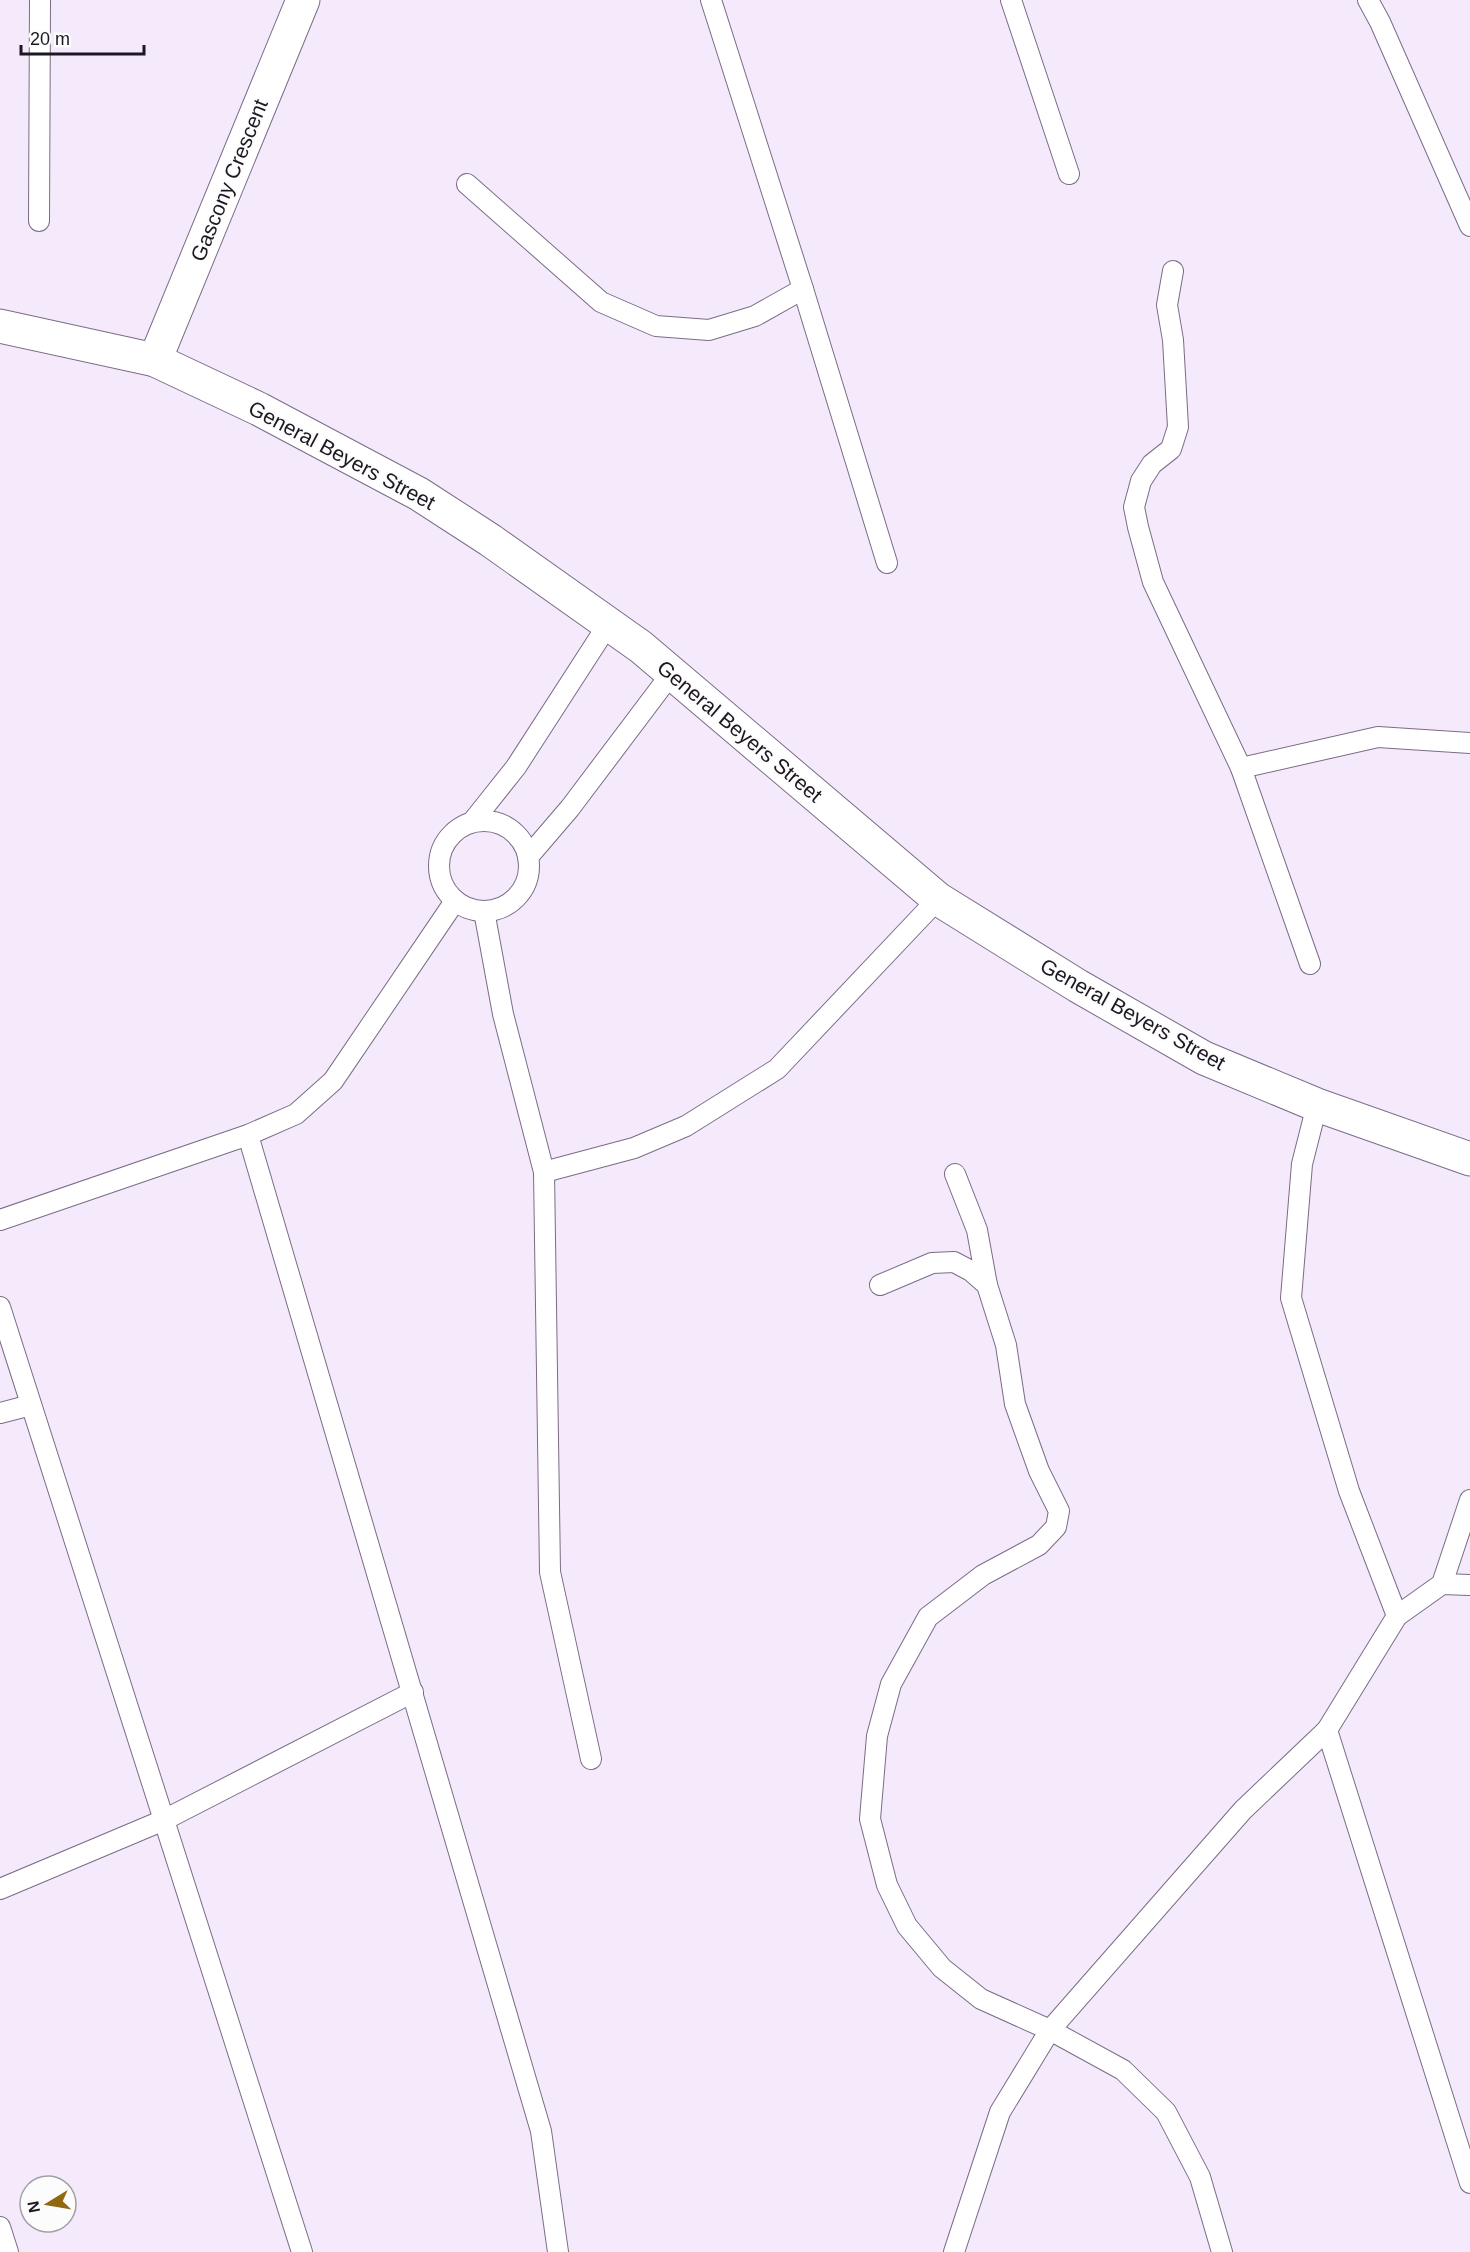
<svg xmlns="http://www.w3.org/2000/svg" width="1470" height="2252" viewBox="0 0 1470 2252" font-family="Arial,sans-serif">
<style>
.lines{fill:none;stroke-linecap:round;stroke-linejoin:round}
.service-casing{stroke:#7b6c86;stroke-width:22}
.minor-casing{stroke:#7b6c86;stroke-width:35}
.service{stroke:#fff;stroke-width:20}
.minor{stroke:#fff;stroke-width:33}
.labels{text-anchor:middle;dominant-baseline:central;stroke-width:4.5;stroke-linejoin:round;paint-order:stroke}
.street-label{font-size:21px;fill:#1d1721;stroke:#fcfcfc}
</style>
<rect width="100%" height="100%" fill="#f5eafc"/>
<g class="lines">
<g class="service-casing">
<g id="service">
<polyline points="711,0 803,289 887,563"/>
<polyline points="1011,0 1069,174"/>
<polyline points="1368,0 1380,22 1470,226"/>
<polyline points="467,184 601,302 656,326 709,330 755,316 803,289"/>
<polyline points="39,221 40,0"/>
<polyline points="1173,271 1167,305 1173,340 1178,427 1171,449 1152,464 1141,481 1134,507 1138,527 1153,582 1241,768 1310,964"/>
<polyline points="1241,768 1378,737 1470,743"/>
<circle cx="484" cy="866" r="45"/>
<polyline points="473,821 516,767 609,623"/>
<polyline points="528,857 570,808 671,674"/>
<polyline points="484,911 503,1014 544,1172 550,1572 591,1759"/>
<polyline points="1317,1105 1302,1164 1291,1298 1349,1491 1397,1616"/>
<polyline points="248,1135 541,2131 558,2252"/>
<polyline points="544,1172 634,1148 686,1126 777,1069 938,899"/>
<polyline points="955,1174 977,1230 987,1285"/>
<polyline points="0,1220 248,1135 296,1114 333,1081 455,901"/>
<polyline points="880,1285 932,1263 954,1262 971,1271 987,1285 1006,1345 1015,1404 1039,1471 1059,1511 1056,1527 1039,1545 983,1575 928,1617 891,1684 877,1736 870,1819 887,1885 907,1926 942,1968 981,1999 1050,2030 1243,1810 1327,1730 1470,2183"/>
<polyline points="0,1307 302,2252"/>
<polyline points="0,1413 31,1405"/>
<polyline points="1442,1584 1470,1500"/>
<polyline points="1327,1730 1397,1616 1442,1584 1470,1585"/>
<polyline points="0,1889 164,1820 413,1692"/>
<polyline points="0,2227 8,2252"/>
<polyline points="954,2252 1000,2112 1050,2030 1123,2070 1166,2112 1200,2177 1222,2252"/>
</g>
</g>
<g class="minor-casing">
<g id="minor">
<polyline points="0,326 155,360 259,409 419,494 490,540 641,647 938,899 1078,986 1204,1058 1317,1105 1470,1159"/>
<polyline points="155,360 303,0"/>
</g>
</g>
<use href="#service" class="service"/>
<use href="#minor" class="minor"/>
</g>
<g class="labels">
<g class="street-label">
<text transform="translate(229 180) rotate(-68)">Gascony Crescent</text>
<text transform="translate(342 455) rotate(28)">General Beyers Street</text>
<text transform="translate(740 731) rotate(40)">General Beyers Street</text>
<text transform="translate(1133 1014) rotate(29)">General Beyers Street</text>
</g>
</g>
<g transform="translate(48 2204) rotate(259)"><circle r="28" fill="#fcfcfc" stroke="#a3a0a4" stroke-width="1.5"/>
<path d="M0-4.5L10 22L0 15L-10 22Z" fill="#916710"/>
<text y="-9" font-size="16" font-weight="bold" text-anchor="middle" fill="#1d1721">N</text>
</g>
<path d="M21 45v9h123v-9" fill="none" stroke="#1d1721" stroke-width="3"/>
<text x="30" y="45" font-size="18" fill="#1d1721" stroke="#fcfcfc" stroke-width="4.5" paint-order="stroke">20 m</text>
</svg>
